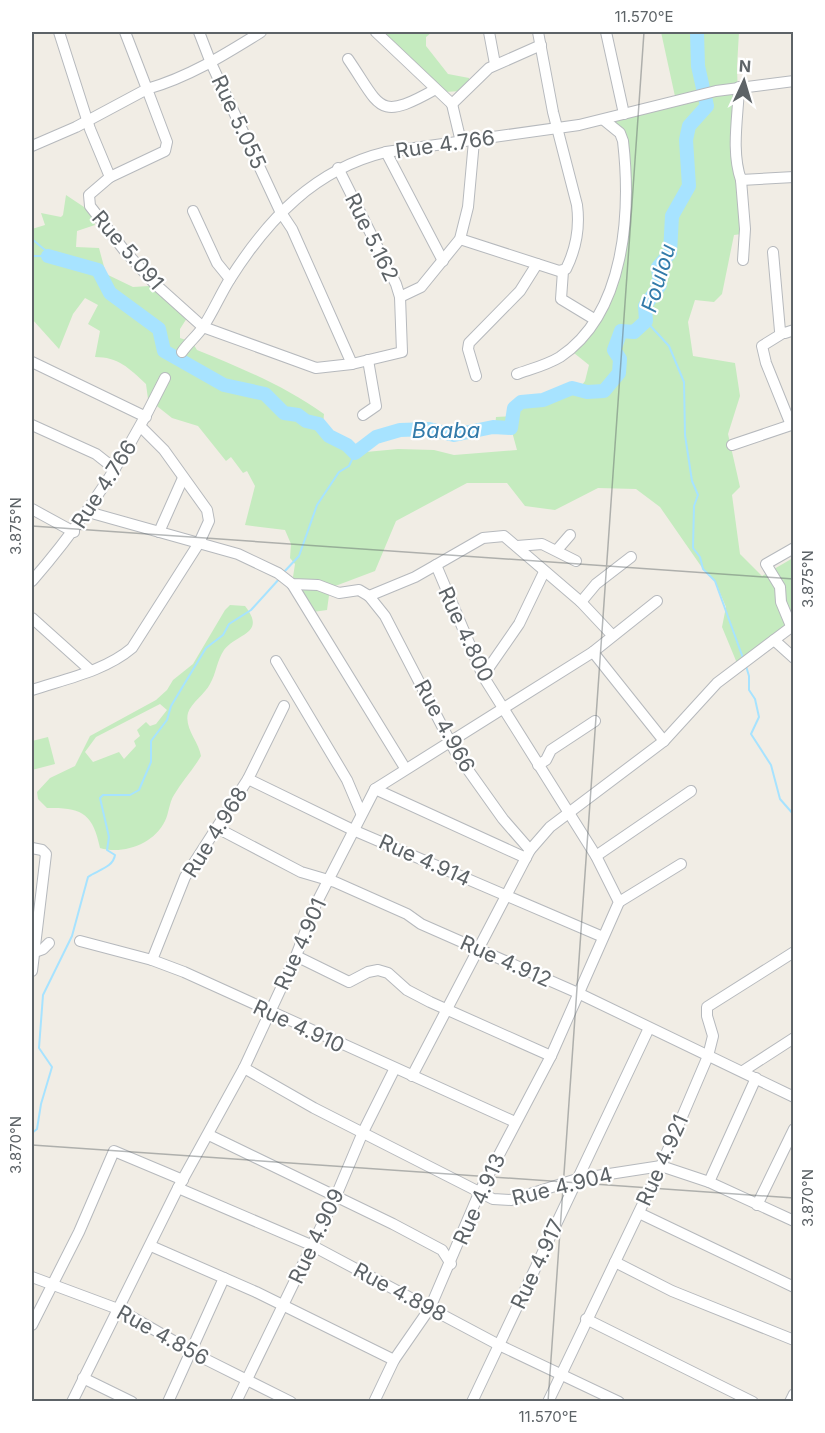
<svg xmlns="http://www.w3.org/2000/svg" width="825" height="1433" viewBox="0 0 825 1433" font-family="Inter,sans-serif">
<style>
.green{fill:#c5ebbf;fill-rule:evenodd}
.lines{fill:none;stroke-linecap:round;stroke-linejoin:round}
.stream{stroke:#a7e3ff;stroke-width:2}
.river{stroke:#a7e3ff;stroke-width:14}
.minor-casing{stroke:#b6b9bd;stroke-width:12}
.minor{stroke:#fff;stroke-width:10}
.ticks{fill:none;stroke:#5d6367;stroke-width:1.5;stroke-opacity:0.45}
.labels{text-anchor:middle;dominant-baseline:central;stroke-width:4.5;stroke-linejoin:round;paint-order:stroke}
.street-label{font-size:21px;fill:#5d6367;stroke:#fff}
.water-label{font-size:22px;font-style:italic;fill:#337baa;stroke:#fff}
.neatline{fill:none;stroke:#5d6367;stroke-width:2}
.ticks-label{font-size:15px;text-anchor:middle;fill:#5d6367}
</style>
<rect width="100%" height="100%" fill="#f1ede5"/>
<g class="green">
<polygon points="381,32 432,32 426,37 426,46 448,74 469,78 469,85 462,91 444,92"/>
<path d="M661,32H739L737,66L739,135L750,233L734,235L722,294L714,302L695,300L688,322L693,356L735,363L740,396L728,434L740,487L732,495L740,554L762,576L793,558V629L739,668L722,627L726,607L715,581L703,569L660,507L636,489L598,488L555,510L525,506L507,483H467L396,521L375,571L330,588L327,610L313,612L293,577L295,564L290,558L291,544L285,530L245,525L255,486L247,471L243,473L231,457L226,461L198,426L172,418L148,399L146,384C129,368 118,357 95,357L100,331L88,324L98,305L85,298L73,314L59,349L32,319V229L45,225L41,213L61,217L63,215L66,195L90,211L95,225L77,231L76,247L99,248L106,274L133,287L149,286L187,318L180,329V338L192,342L197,350C241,368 285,386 324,414C321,438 339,439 355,453L398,449L434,450L454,455L517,450L511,428L495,427L496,417L512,416L514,408L521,402L543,400L570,389H579L585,381L589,365L569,349L600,314L621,241L623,141L604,120L676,101Z"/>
<path d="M230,605L245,606C267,634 237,633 224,650C217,660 216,674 210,684C205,694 191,703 188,713C184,728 199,742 201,756C193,770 182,781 174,795C169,803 169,813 165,821C154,844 123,855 100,848C93,813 81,807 47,808L38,799L37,792L50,778L75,766L90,736L156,700L167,690L173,680L193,664L225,610ZM160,704L167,710L156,724L150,726L146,722L137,730L140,736L134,741L136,746L124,759L119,752L93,762L85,752L96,737Z"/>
<polygon points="48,737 55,764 32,770 32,741"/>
</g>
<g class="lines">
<g class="stream">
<polyline points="32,239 45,250 48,256 32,256"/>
<polyline points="646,321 669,346 684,382 685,435 692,481 698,495 694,506 693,548 700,557 703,569 715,581 743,658"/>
<polyline points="283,573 299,556 317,505 339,472 349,466 355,453"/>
<polyline points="746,666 749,676 749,690 755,699 759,717 751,734 771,765 780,799 794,815"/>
<path d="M32,1133L37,1129L41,1104L52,1067L39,1048L43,995L72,936L88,877C97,870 113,868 115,855L107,850L109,837L100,798L103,795H130L139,790L151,762V741L167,720L171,706L206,648L223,635L229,624L251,610L280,578"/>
</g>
<polyline class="river" points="48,256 98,270 110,293 159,329 164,351 224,385 265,394 284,413 298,415 306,421 319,424 329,436 347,445 355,453 376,437 400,430 429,429 454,435 493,427 511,428 514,408 521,402 543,400 572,388 587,392 604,391 619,373 620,359 614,350 621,331 634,332 646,321 645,306 660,285 658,267 670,253 672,216 689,186 686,140 689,126 707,106 698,66 697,32"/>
<g class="minor-casing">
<g id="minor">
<polyline points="59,32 90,129 110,177 89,195 90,206 124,250 154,283 203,327 316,368 352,364 402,352 400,297 396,284 338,168"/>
<polyline points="199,32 211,63 280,211 292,229 352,364"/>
<polyline points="376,32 452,104"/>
<polyline points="489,32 495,64"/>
<polyline points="606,32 624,114"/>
<path d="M348,59C381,107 377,122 434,90"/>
<path d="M739,87C738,117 731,151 741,180L794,177"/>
<polyline points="452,104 489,68 541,45"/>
<polyline points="452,104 461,142"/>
<polyline points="32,146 76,127 147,89 125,32"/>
<polyline points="386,152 443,261"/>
<path d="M110,177L165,151L167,142L147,89C189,77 224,55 261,32"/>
<polyline points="741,180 745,229 743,260"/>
<polyline points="193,211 217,263 230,279"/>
<path d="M460,239L559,271L566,269C576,249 580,228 577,205L553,112L538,32"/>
<polyline points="773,252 780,331 785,333 794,330"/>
<polyline points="563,271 561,299 594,319"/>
<polyline points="400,297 421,287 460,239 468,207 474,141"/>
<polyline points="783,333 762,346 766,363 791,425"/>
<path d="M182,352C188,343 197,336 203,327C213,312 220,295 230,279C268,219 315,169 386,152L579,125L716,91L794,81"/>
<polyline points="32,362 146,417"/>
<path d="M517,374C531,369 547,365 560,357C626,313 631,211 623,141L620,133L604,120"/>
<polyline points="476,376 468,349 469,343 520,291 537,264"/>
<polyline points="363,415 376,406 368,360"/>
<polyline points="32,425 96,454 115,469"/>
<polyline points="732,445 794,424"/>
<polyline points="32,509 74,532"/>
<polyline points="88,512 238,554 278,573 292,584 318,585 339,593 359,590 369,596 415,577 436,565 483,676 596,856 619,902 551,1056 480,1191 430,1308 394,1360 374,1402"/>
<polyline points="159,532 183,478"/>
<polyline points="517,546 542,544 576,561"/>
<polyline points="557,550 570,535"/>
<polyline points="436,565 483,538 504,536 581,602 612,635"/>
<path d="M32,581C86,519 129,452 165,378"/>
<polyline points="292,584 405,768"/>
<polyline points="369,596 385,616 456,753 503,819 530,850"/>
<polyline points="581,602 596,584 631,557"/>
<polyline points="32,618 90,670"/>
<polyline points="791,626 781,602 780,587 766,564 794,548"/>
<polyline points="774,640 794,658"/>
<polyline points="593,652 664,741"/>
<polyline points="276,661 347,780 361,813"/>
<polyline points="483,676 519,624 544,572"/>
<path d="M32,690C65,679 105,671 132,648L199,543L209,521L207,510L164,450L141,427"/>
<polyline points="538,765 546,760 551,750 595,721"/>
<polyline points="248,779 353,830 603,937"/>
<polyline points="375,789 526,858"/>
<polyline points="219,829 301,872 335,882 407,914 421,924 578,993 794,1097"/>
<polyline points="32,848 42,850 46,854 32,971"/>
<polyline points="596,856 691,791"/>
<polyline points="619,902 681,864"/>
<polyline points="80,941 152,960 184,972 515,1122"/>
<polyline points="32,953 43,949 49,943"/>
<polyline points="296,956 349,982 368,972 378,970 388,973 407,990 430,1002 551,1056"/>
<polyline points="152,960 185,877 248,779 284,706"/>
<polyline points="244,1068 314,1108 493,1199 511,1200 577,1179 661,1166 709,1182 794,1221"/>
<polyline points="743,1071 794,1038"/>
<polyline points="412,1076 530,850 550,827 664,741 717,683 794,625"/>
<polyline points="209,1135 393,1224 442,1250 451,1264"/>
<polyline points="709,1182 756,1078"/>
<polyline points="178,1188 311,1245 499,1345 619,1402"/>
<polyline points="757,1205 794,1129"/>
<polyline points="639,1213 794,1287"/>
<polyline points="151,1246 256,1292 394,1360"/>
<polyline points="615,1262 672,1291 794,1340"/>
<polyline points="32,1277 118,1309 207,1360 291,1402"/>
<polyline points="586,1319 753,1402"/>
<polyline points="32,1325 79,1232 114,1151 183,1180"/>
<polyline points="83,1378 132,1402"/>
<polyline points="72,1402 178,1188 244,1068 296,956 316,904 375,789 593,652 657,601"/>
<polyline points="168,1402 224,1278"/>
<polyline points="236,1402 336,1196 363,1132 394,1070"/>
<polyline points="472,1402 649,1028"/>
<polyline points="548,1402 661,1166 708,1056 713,1036 707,1016 707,1007 794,952"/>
<polyline points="790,1402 794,1394"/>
</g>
</g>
<use href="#minor" class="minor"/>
</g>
<path class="ticks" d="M32,526L794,579M32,1145L794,1198M548,1402L644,32"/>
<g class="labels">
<g class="street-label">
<text transform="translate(239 122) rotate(65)">Rue 5.055</text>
<text transform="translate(445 144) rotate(-8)">Rue 4.766</text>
<text transform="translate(372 237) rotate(64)">Rue 5.162</text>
<text transform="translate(128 250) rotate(49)">Rue 5.091</text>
<text transform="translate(104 484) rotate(-57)">Rue 4.766</text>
<text transform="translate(466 634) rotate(65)">Rue 4.800</text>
<text transform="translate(445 726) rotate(61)">Rue 4.966</text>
<text transform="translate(215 832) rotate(-58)">Rue 4.968</text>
<text transform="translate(425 860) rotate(24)">Rue 4.914</text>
<text transform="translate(300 944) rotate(-66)">Rue 4.901</text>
<text transform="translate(506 961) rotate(24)">Rue 4.912</text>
<text transform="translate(299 1026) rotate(25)">Rue 4.910</text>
<text transform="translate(662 1160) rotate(-66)">Rue 4.921</text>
<text transform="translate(562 1186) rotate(-14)">Rue 4.904</text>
<text transform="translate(479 1199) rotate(-66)">Rue 4.913</text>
<text transform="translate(316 1236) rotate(-65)">Rue 4.909</text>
<text transform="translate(537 1264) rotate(-65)">Rue 4.917</text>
<text transform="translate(400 1292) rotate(28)">Rue 4.898</text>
<text transform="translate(163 1335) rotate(29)">Rue 4.856</text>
</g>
<g class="water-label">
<text transform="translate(658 278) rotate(-73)">Foulou</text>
<text x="446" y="430">Baaba</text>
</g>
</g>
<rect width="825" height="1433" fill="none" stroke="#ffffff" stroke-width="66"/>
<g transform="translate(744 81) rotate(4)" stroke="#ffffff" stroke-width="4.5" paint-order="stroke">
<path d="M0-4.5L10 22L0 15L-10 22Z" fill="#5d6367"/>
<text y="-9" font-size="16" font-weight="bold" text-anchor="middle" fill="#5d6367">N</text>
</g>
<rect x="33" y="33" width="759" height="1367" class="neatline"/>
<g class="ticks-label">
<text x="644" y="22">11.570°E</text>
<text transform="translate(16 526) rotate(-90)" y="5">3.875°N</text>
<text transform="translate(808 579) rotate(-90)" y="5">3.875°N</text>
<text transform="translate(16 1145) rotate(-90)" y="5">3.870°N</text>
<text transform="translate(808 1198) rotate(-90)" y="5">3.870°N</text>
<text x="548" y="1422">11.570°E</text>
</g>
</svg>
